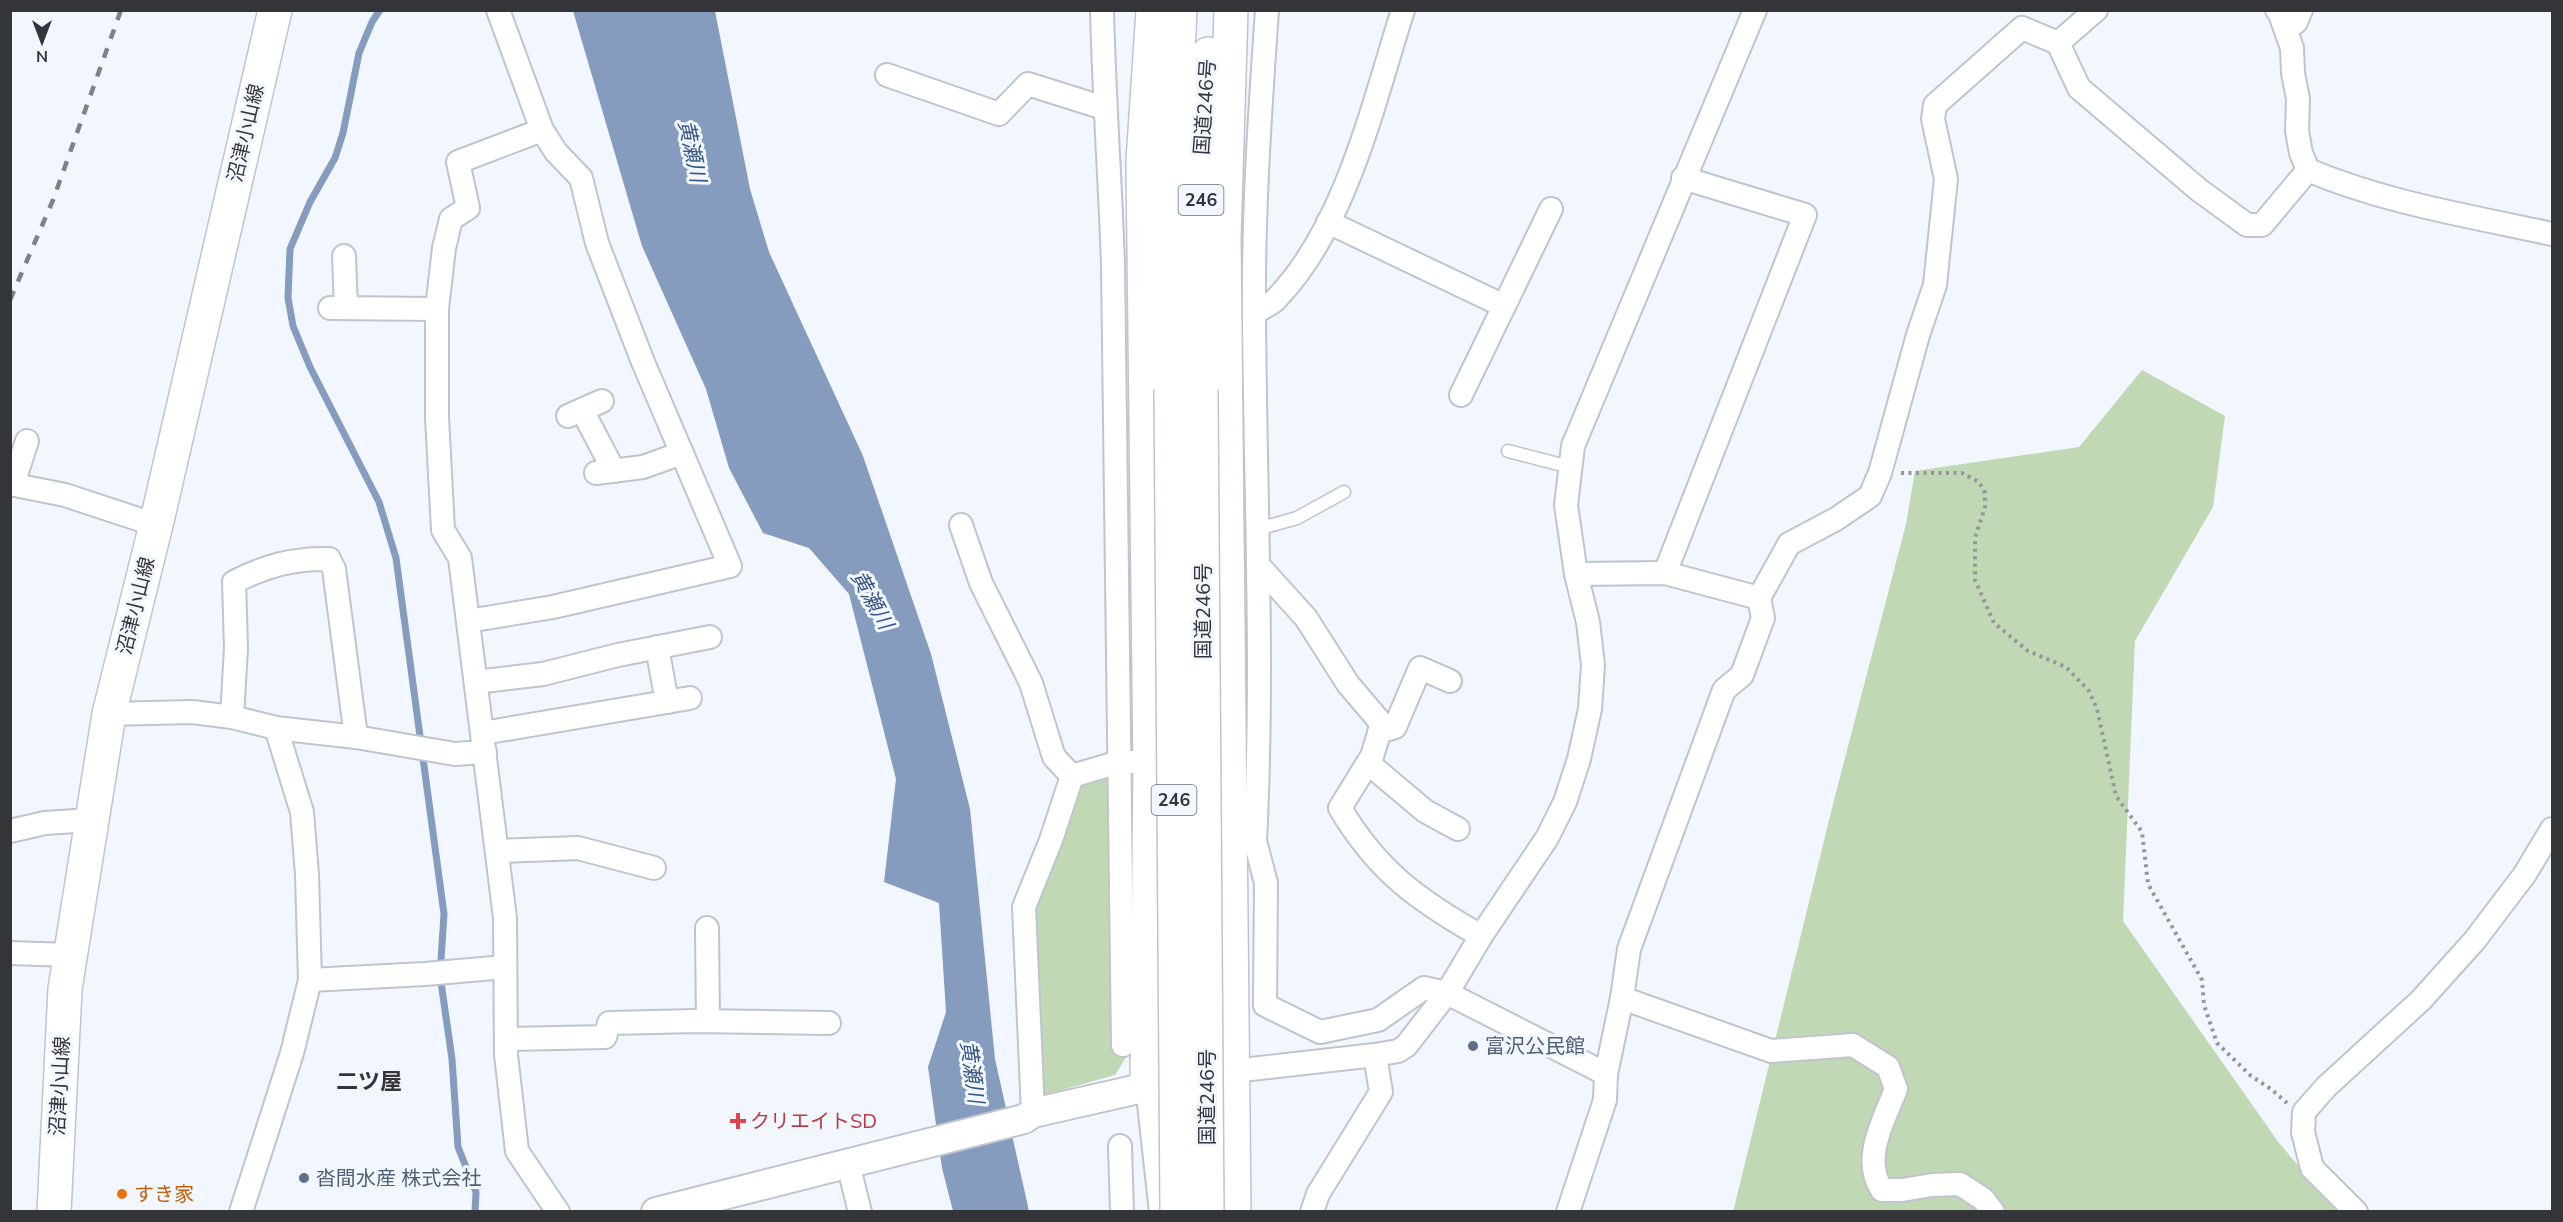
<svg xmlns="http://www.w3.org/2000/svg" width="2563" height="1222" viewBox="0 0 2563 1222" font-family="'Nunito Sans','Noto Sans JP',sans-serif">
<style>
.green{fill:#c1d8b5}
.water{fill:#859cbe}
.lines{fill:none;stroke-linecap:round;stroke-linejoin:round}
.stream{stroke:#859cbe;stroke-width:7}
.service-casing{stroke:#bfc4cd;stroke-width:15}
.minor-casing{stroke:#bfc4cd;stroke-width:26}
.tertiary-casing{stroke:#bfc4cd;stroke-width:32}
.secondary-casing{stroke:#bfc4cd;stroke-width:36}
.trunk-casing{stroke:#bfc4cd;stroke-width:36}
.path{stroke:#94969c;stroke-width:4;stroke-dasharray:3 4.5;stroke-linecap:butt}
.service{stroke:#fff;stroke-width:12}
.minor{stroke:#fff;stroke-width:22}
.tertiary{stroke:#fff;stroke-width:28}
.secondary{stroke:#fff;stroke-width:33}
.trunk{stroke:#fff;stroke-width:33}
.rail{stroke:#7e8186;stroke-width:4.5;stroke-dasharray:10 10;stroke-linecap:butt}
.trunk-bridge-casing{stroke:#bfc4cd;stroke-width:36;stroke-linecap:butt}
.trunk-bridge{stroke:#fff;stroke-width:33}
.service-dot{fill:#5c6f8a;stroke:#f2f6fe;stroke-width:2}
.health-dot{fill:#e0444e;stroke:#f2f6fe;stroke-width:2}
.food-dot{fill:#e8710a;stroke:#f2f6fe;stroke-width:2}
.labels{text-anchor:middle;dominant-baseline:central;stroke-width:6;stroke-linejoin:round;paint-order:stroke}
.shield{fill:#f2f6fe;stroke:#6d6f74;stroke-width:1.5}
.shield-label{font-size:18px;font-weight:bold;fill:#343539}
.street-label{font-size:20px;fill:#343539;stroke:#f2f6fe}
.service-label{font-size:20px;fill:#4e5e75;stroke:#f2f6fe;text-anchor:start}
.health-label{font-size:20px;fill:#be3a42;stroke:#f2f6fe;text-anchor:start}
.food-label{font-size:20px;fill:#c56008;stroke:#f2f6fe;text-anchor:start}
.water-label{font-size:21px;font-style:italic;fill:#365685;stroke:#f2f6fe}
.quarter-label{font-size:22px;font-weight:bold;fill:#343539;stroke:#f2f6fe}
</style>
<rect width="100%" height="100%" fill="#f2f6fe"/>
<g class="green">
<polygon points="2142,370 2225,416 2213,507 2135,641 2123,921 2279,1143 2337,1211 1733,1212 1833,804 1906,524 1915,471 2079,447"/>
<polygon points="1126,771 1127,1056 1115,1075 1044,1095 1035,1080 1028,922 1070,780"/>
</g>
<polygon class="water" points="573,11 715,11 750,189 769,252 863,456 931,654 970,809 995,1059 1029,1211 953,1211 942,1168 928,1067 946,1012 939,903 884,882 896,779 849,594 809,548 763,533 729,468 706,389 642,246"/>
<g class="lines">
<polyline class="stream" points="380,10 372,22 359,53 343,133 335,158 310,202 290,249 288,298 293,326 310,367 379,502 396,558 444,914 440,975 452,1059 458,1147 476,1192 475,1212"/>
<g class="service-casing">
<g id="service">
<polyline points="1508,451 1570,467"/>
<polyline points="1258,529 1297,518 1344,492"/>
</g>
</g>
<g class="minor-casing">
<g id="minor">
<path d="M1102,10C1104,95 1110,179 1113,264L1123,1045"/>
<path d="M1267,10C1260,112 1253,213 1254,314C1255,490 1264,666 1255,841L1266,883L1265,1005L1320,1032L1378,1020L1424,988L1447,993L1606,1074"/>
<path d="M2277,10L2280,14L2292,48L2293,73L2298,99L2297,131L2301,153L2308,170C2386,203 2470,216 2552,234"/>
<polyline points="2286,29 2296,22 2301,10"/>
<polyline points="2058,43 2096,10"/>
<polyline points="887,75 999,114 1028,84 1104,108"/>
<polyline points="542,130 458,162 468,208 451,219 444,248 437,309 437,417 443,530 460,558 505,918 506,1055 517,1151 558,1212"/>
<polyline points="1328,222 1504,306"/>
<polyline points="344,256 346,308"/>
<polyline points="330,308 437,309"/>
<path d="M1254,313C1261,308 1271,305 1277,298C1346,226 1373,104 1403,10"/>
<polyline points="1461,395 1551,209"/>
<polyline points="582,410 614,471"/>
<polyline points="568,416 602,401"/>
<polyline points="596,473 643,467 682,453"/>
<polyline points="10,484 65,495 156,525"/>
<polyline points="13,484 27,441"/>
<polyline points="961,525 981,583 1031,683 1054,757 1072,776"/>
<path d="M1258,565L1306,618L1348,684L1382,724L1372,756L1340,808C1377,871 1419,901 1481,936"/>
<polyline points="1665,573 1805,215 1683,178"/>
<polyline points="1576,574 1665,573 1759,598"/>
<polyline points="468,621 553,607 730,566 643,362 597,243 581,178 556,152 542,130 498,10"/>
<polyline points="657,647 667,702"/>
<polyline points="476,682 543,674 618,655 710,637"/>
<polyline points="109,714 192,712 232,717 276,728 356,737 455,754 485,752"/>
<path d="M232,717L236,648L234,582C266,566 293,558 329,559L334,569L356,737"/>
<polyline points="1379,732 1395,727 1420,668 1450,681"/>
<polyline points="483,733 690,698"/>
<polyline points="1368,763 1425,811 1458,829"/>
<polyline points="10,831 45,823 91,820"/>
<polyline points="498,851 578,848 654,868"/>
<polyline points="707,928 708,1021"/>
<polyline points="10,953 70,955"/>
<polyline points="310,980 425,974 505,967"/>
<path d="M1622,998L1771,1051L1853,1045L1888,1067L1896,1089C1884,1120 1861,1159 1882,1190H1902L1932,1185L1960,1184L1983,1199L1993,1212"/>
<polyline points="506,1039 605,1037 609,1023 697,1021 829,1023"/>
<polyline points="1233,1071 1375,1055 1398,1051 1406,1046 1447,993 1481,936 1547,838 1565,802 1579,759 1590,709 1593,665 1588,622 1576,574 1566,505 1573,446 1755,10"/>
<polyline points="1147,1086 1161,1212"/>
<polyline points="1033,1113 1024,907 1051,840 1072,776 1119,762 1133,762"/>
<polyline points="1120,1146 1122,1212"/>
<polyline points="848,1164 860,1212"/>
<polyline points="241,1212 292,1053 310,980 307,875 302,812 276,728"/>
<polyline points="1312,1212 1318,1194 1381,1092 1375,1055"/>
<polyline points="1568,1212 1605,1100 1606,1074 1622,998 1629,949 1724,690 1742,675 1763,618 1759,598 1789,544 1836,519 1870,496 1880,473 1918,335 1935,285 1946,179 1933,119 1935,105 2022,28 2058,43 2079,88 2199,190 2247,225 2262,225 2308,170"/>
<polyline points="2356,1212 2312,1168 2303,1132 2304,1112 2326,1087 2421,1000 2475,940 2525,874 2552,829"/>
</g>
</g>
<g class="tertiary-casing">
<polyline id="tertiary" points="656,1212 1024,1119 1033,1113 1169,1082"/>
</g>
<g class="secondary-casing">
<polyline id="secondary" points="54,1212 65,989 109,714 156,525 275,10"/>
</g>
<g class="trunk-casing">
<g id="trunk">
<polyline points="1231,10 1224,237 1234,1212"/>
<polyline points="1171,389 1173,158 1180,10"/>
<polyline points="1201,390 1201,161 1208,54"/>
<polyline points="1147,1086 1150,762 1143,161 1153,10"/>
</g>
</g>
<polyline class="path" points="1901,473 1962,473 1979,482 1985,493 1985,507 1975,538 1975,580 1994,623 2028,651 2066,667 2089,691 2097,709 2116,796 2142,832 2148,884 2202,980 2204,1005 2217,1043 2251,1076 2271,1089 2287,1103"/>
<use href="#service" class="service"/>
<use href="#minor" class="minor"/>
<use href="#tertiary" class="tertiary"/>
<use href="#secondary" class="secondary"/>
<use href="#trunk" class="trunk"/>
<polyline class="rail" points="10,300 53,200 121,10"/>
<g class="trunk-bridge-casing">
<g id="trunk-bridge">
<polyline points="1171,389 1177,1212"/>
<polyline points="1201,390 1207,1212"/>
</g>
</g>
<use href="#trunk-bridge" class="trunk-bridge"/>
</g>
<g class="service-dot">
<circle cx="1473" cy="1046" r="6"/>
<circle cx="304" cy="1178" r="6"/>
</g>
<path class="health-dot" d="M735 1112h6v6h6v6h-6v6h-6v-6h-6v-6h6z"/>
<circle class="food-dot" cx="122" cy="1194" r="6"/>
<g class="labels">
<g class="shield">
<rect x="1178.5" y="185" width="45" height="30" rx="4.5"/>
<rect x="1151.5" y="785" width="45" height="30" rx="4.5"/>
</g>
<g class="shield-label">
<text x="1201" y="200">246</text>
<text x="1174" y="800">246</text>
</g>
<g class="street-label">
<text transform="translate(1205 107) rotate(-86)">国道246号</text>
<text transform="translate(246 133) rotate(-77)">沼津小山線</text>
<text transform="translate(136 606) rotate(-76)">沼津小山線</text>
<text transform="translate(1203 611) rotate(-90)">国道246号</text>
<text transform="translate(60 1086) rotate(-87)">沼津小山線</text>
<text transform="translate(1207 1097) rotate(-90)">国道246号</text>
</g>
<g class="service-label">
<text x="1485" y="1046">富沢公民館</text>
<text x="316" y="1178">沓間水産 株式会社</text>
</g>
<g class="health-label">
<text x="750" y="1121">クリエイトSD</text>
</g>
<g class="food-label">
<text x="134" y="1194">すき家</text>
</g>
<g class="water-label">
<text transform="translate(692 151) rotate(78)">黄瀬川</text>
<text transform="translate(872 600) rotate(61)">黄瀬川</text>
<text transform="translate(972 1072) rotate(82)">黄瀬川</text>
</g>
<g class="quarter-label">
<text x="369" y="1082">二ツ屋</text>
</g>
</g>
<rect width="2563" height="1222" fill="none" stroke="#343539" stroke-width="24"/>
<g transform="translate(42 42) rotate(180)" stroke="#f2f6fe" stroke-width="4.5" paint-order="stroke">
<path d="M0-4.5L10 22L0 15L-10 22Z" fill="#343539"/>
<text y="-9" font-size="16" font-weight="bold" text-anchor="middle" fill="#343539">N</text>
</g>
</svg>
